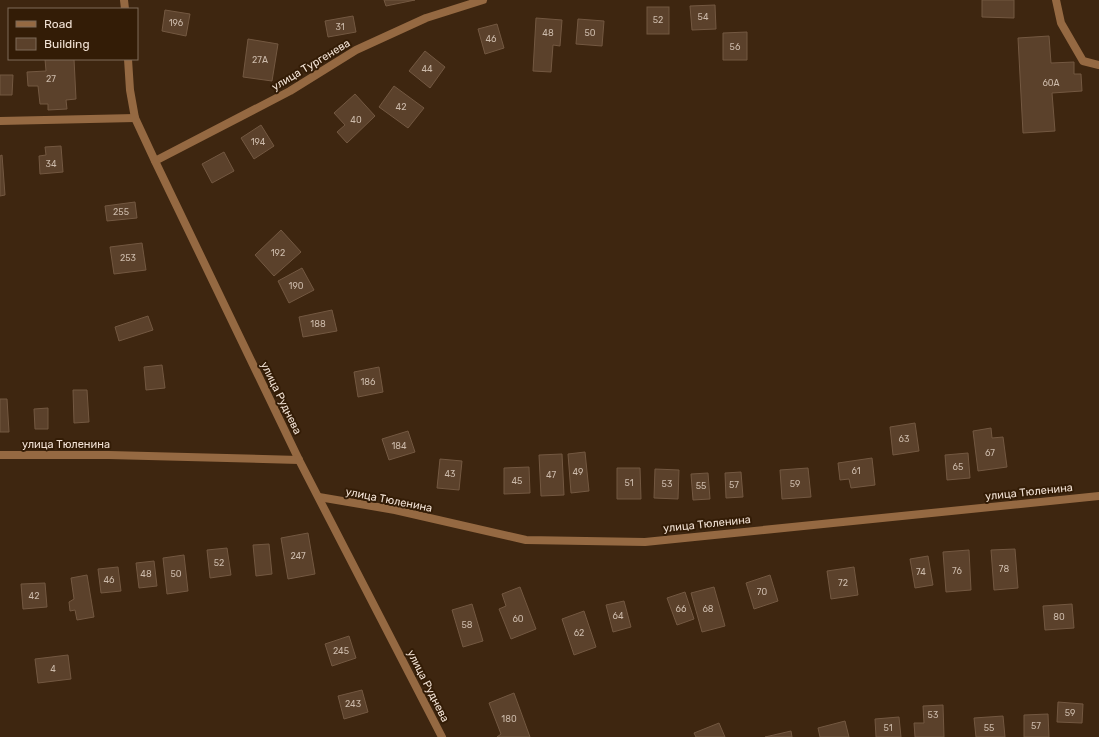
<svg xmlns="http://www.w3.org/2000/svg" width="1099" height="737" viewBox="0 0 1099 737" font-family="Rubik,sans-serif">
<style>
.building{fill:#5b412b;stroke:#735841}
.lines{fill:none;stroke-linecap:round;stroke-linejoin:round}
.service{stroke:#956942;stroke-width:8}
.minor{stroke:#956942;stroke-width:8}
.tertiary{stroke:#956942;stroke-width:8}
.labels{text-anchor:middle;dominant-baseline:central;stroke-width:4;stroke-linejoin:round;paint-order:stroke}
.number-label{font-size:9px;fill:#ccbaaa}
.street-label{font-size:11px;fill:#f2e2d5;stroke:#331c06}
</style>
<rect width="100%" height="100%" fill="#3e2610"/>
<g class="building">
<polygon points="384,0 415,0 386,6"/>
<polygon points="982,0 1014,0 1014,18 982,17"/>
<polygon points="715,5 716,29 692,30 690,6"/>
<rect x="647" y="7" width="22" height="27"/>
<polygon points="165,10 190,14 186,36 162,31"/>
<polygon points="353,16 356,32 328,37 325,21"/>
<polygon points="536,18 562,20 560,46 553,45 551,72 533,71"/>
<polygon points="578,19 604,21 602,46 576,44"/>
<polygon points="497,24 504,48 485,54 478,29"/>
<polygon points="747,32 747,60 723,60 723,33"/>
<polygon points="1049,36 1051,63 1074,62 1074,74 1081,74 1082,91 1052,93 1055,131 1023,133 1018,38"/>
<polygon points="248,39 278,44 272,81 243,77"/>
<polygon points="425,51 445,67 430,88 409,71"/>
<polygon points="45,59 74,59 76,99 66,100 67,109 48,110 48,104 40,104 38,86 28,86 27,72 46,71"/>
<polygon points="0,75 13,75 12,95 0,95"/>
<polygon points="394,86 424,108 408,128 379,107"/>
<polygon points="355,94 375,116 347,143 337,132 345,125 334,113"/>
<polygon points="261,125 274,146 254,159 241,138"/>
<polygon points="61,146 63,172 40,174 39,156 46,155 45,147"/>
<polygon points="224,152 234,171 212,183 202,164"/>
<polygon points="2,155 5,195 0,196 0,156"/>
<polygon points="135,202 137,218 107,221 105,206"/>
<polygon points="281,230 301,252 274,276 255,255"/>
<polygon points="142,243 146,270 114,274 110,247"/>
<polygon points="302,268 314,290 289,303 278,281"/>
<polygon points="332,310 337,331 303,337 299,317"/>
<polygon points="148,316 153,330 119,341 115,327"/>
<polygon points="162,365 165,388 146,390 144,367"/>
<polygon points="379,367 383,392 358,397 354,372"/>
<polygon points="73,390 87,390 89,422 74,423"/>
<polygon points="0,399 7,399 9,432 0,432"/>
<polygon points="48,408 48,429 35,429 34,409"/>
<polygon points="915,423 919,451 893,455 890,427"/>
<polygon points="991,428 992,438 1003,437 1007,467 978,471 973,431"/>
<polygon points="408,431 415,452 389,460 382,439"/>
<polygon points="585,452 589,491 571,493 568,454"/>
<polygon points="968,453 970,478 947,480 945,455"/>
<polygon points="562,454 564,495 541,496 539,455"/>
<polygon points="872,458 875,485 851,488 849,479 840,480 838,463"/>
<polygon points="440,459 462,461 459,490 437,488"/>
<polygon points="529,467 530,493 504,494 504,468"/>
<polygon points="617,468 640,468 641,499 617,499"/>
<polygon points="808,468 811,497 782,499 780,470"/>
<polygon points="655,469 679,470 678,499 654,498"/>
<polygon points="741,472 743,497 726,498 725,473"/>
<polygon points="708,473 710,499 693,500 691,474"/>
<polygon points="308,533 315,574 288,579 281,538"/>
<polygon points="269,544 272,574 256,576 253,545"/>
<polygon points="227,548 231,575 210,578 207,550"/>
<polygon points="1015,549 1018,588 994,590 991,550"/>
<polygon points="969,550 971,590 946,592 943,552"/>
<polygon points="184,555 188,591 167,594 163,558"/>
<polygon points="928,556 933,585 915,588 910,559"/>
<polygon points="154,561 157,586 139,588 136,563"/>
<polygon points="118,567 121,591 101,593 98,569"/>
<polygon points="854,567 858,595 831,599 827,571"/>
<polygon points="87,575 94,617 77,620 75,610 70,611 69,602 74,599 71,578"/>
<polygon points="770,575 778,601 754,609 746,583"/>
<polygon points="45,583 47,607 23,609 21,584"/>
<polygon points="520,587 536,629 511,639 499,609 506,606 502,594"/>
<polygon points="714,587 725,626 702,632 691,593"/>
<polygon points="685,592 694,619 677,625 667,598"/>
<polygon points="624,601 631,627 613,632 606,605"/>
<polygon points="472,604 483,641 463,647 452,610"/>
<polygon points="1072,604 1074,628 1045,630 1043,606"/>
<polygon points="584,611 596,647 574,655 562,619"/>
<polygon points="349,636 356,658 332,666 325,644"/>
<polygon points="68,655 71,679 38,683 35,659"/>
<polygon points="362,690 368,712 344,719 338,696"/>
<polygon points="514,693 530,737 497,737 501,734 489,703"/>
<polygon points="1058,702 1083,704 1082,723 1057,722"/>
<polygon points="943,705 944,737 915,737 914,723 924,723 923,706"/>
<polygon points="1048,714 1049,737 1024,737 1024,715"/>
<polygon points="1003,716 1005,737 976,737 974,718"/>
<polygon points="899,717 901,737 876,737 875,719"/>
<polygon points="845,721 849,737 820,737 818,728"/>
<polygon points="719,723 725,737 696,737 694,733"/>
<polygon points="791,731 792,737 765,737"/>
</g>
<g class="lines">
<polyline class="service" points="1056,0 1061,23 1083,61 1099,65"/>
<g class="minor">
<polyline points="0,121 135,118"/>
<polyline points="155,161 290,91 356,50 426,18 483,0"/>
<polyline points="319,497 395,510 526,540 645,542 1099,496"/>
</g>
<g class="tertiary">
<polyline points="124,0 125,9"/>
<polyline points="128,59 130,90 135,118 155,161 299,460 442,737"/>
<polyline points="0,455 109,455 299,460"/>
</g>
</g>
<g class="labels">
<g class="number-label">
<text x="703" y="17">54</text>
<text x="658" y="20">52</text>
<text x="176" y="23">196</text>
<text x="340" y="27">31</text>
<text x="548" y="33">48</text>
<text x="590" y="33">50</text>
<text x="491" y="39">46</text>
<text x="735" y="47">56</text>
<text x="260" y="60">27А</text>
<text x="427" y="69">44</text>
<text x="51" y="79">27</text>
<text x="1051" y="83">60А</text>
<text x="401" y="107">42</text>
<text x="356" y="120">40</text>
<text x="258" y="142">194</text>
<text x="51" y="164">34</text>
<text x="121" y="212">255</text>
<text x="278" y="253">192</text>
<text x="128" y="258">253</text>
<text x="296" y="286">190</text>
<text x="318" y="324">188</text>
<text x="368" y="382">186</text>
<text x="904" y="439">63</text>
<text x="399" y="446">184</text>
<text x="990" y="453">67</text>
<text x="958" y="467">65</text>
<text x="856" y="471">61</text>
<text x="578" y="472">49</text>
<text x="450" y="474">43</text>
<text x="551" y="475">47</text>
<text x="517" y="481">45</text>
<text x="629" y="483">51</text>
<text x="667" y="484">53</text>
<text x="795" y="484">59</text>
<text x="734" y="485">57</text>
<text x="701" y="486">55</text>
<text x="298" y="556">247</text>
<text x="219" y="563">52</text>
<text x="1004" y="569">78</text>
<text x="957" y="571">76</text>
<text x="921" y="572">74</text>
<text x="146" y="574">48</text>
<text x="176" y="574">50</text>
<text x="109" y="580">46</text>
<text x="843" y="583">72</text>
<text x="762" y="592">70</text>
<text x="34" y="596">42</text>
<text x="681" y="609">66</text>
<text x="708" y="609">68</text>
<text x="618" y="616">64</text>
<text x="1059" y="617">80</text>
<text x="518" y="619">60</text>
<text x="467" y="625">58</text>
<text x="579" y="633">62</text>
<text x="341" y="651">245</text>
<text x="53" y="669">4</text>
<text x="353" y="704">243</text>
<text x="1070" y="713">59</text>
<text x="933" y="715">53</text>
<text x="509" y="719">180</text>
<text x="1036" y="726">57</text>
<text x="888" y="728">51</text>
<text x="989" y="728">55</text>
</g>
<g class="street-label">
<text transform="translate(311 65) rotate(-31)">улица Тургенева</text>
<text transform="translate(281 398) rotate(64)">улица Руднева</text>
<text x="66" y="444">улица Тюленина</text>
<text transform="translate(1029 492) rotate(-6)">улица Тюленина</text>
<text transform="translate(389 500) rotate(11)">улица Тюленина</text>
<text transform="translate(707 524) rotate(-6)">улица Тюленина</text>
<text transform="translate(428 686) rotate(63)">улица Руднева</text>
</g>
</g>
<rect x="8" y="8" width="130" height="52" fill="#331c06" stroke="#7f6b59"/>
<rect x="16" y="21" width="20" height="6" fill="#956942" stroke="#7f6b59"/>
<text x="44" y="28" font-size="12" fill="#f2e2d5">Road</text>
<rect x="16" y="38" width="20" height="12" fill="#5b412b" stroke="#7f6b59"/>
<text x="44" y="48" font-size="12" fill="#f2e2d5">Building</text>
</svg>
